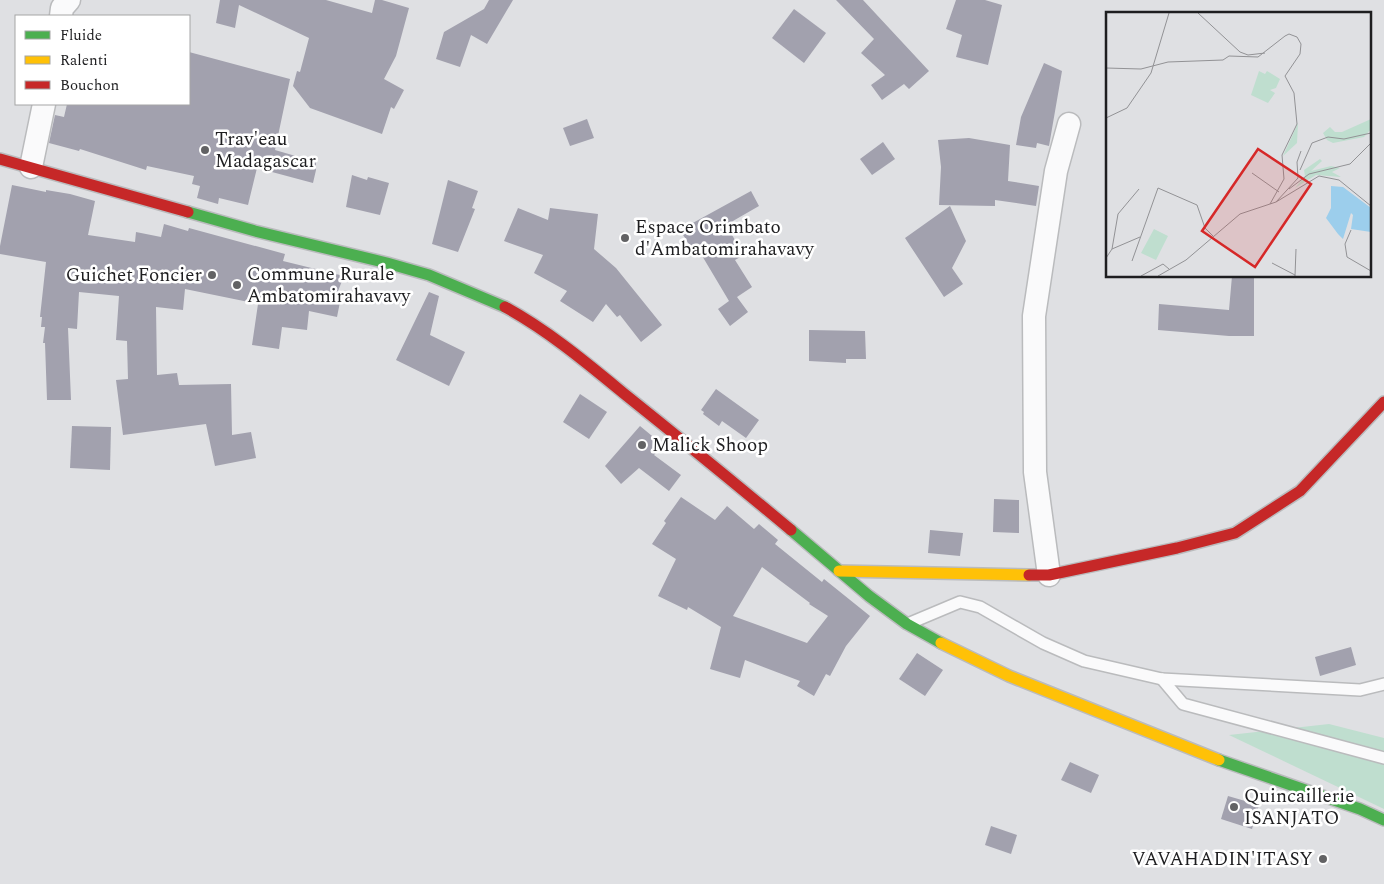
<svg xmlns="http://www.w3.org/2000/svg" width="1384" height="884" viewBox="0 0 1384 884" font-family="Spectral,serif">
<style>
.green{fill:#bfdecf}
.building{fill:#a2a1ae;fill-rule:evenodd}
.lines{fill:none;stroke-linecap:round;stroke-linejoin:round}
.lane-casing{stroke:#babbbd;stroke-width:14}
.street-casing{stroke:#babbbd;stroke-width:25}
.fast-casing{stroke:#babbbd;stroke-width:14}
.slow-casing{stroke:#babbbd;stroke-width:14}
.jam-casing{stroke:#babbbd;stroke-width:14}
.lane{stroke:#fafafb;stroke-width:11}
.street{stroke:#fafafb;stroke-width:22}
.fast{stroke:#4caf50;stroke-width:11}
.slow{stroke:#ffc107;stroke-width:11}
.jam{stroke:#c62828;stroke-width:11}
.poi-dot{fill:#626264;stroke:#fff;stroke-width:2}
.labels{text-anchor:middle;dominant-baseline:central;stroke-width:5;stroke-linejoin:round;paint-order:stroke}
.poi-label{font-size:19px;fill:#1e1e20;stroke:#fff;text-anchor:start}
.inset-road{fill:none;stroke:#929295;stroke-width:1}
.view{fill:#d62828;fill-opacity:0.15;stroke:#d62828;stroke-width:2.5}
.inset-edge{fill:none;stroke:#1e1e20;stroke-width:2.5}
</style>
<rect width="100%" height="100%" fill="#dfe0e3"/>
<polygon class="green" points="1329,724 1384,738 1384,809 1229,735"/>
<g class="building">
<polygon points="220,0 326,0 372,13 375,0 382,0 409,8 396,56 384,79 404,90 394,109 391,107 382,134 310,108 293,86 297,71 300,72 309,38 239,5 235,28 216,23"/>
<polygon points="489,0 513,0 487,44 471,35 460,67 436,59 444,32 484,9"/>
<polygon points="836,0 863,0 929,71 909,89 904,84 882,100 871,85 885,75 861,53 874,39"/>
<polygon points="956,0 985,0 1002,5 988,65 956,57 962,35 946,29"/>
<polygon points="794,9 826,33 804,63 772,38"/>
<polygon points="189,52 290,79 275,150 316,162 316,170 313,183 257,168 248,205 219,198 218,204 197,198 200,186 192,184 194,176 147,166 146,170 80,149 79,151 49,143 55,115 64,117 67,104 189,104"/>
<polygon points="1044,63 1062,71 1049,146 1037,143 1036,148 1016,145 1021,117"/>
<polygon points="587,119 594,138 570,146 563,128"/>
<polygon points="969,138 1010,145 1008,181 1039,186 1036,206 995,200 995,206 939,205 941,167 938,140"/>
<polygon points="883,142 895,159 872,175 860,159"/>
<polygon points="352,175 367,180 368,177 389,183 380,215 346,207"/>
<polygon points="448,180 478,191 472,208 475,209 458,252 432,244"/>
<polygon points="12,185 46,192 46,190 70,194 95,201 88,235 135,242 136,232 161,237 164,224 188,231 189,228 285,254 283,261 344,276 338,291 342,292 337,317 309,311 307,330 282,327 279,349 252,345 258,304 185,289 183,310 156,307 157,375 177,373 179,385 231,384 232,435 251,432 256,458 215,466 206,424 123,435 116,380 128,379 127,341 116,340 119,296 79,292 77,329 68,328 71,400 47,400 45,343 43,343 45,327 41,327 42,317 40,317 46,262 0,254 0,246"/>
<polygon points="751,191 759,206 726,225 744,255 735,260 752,287 737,297 748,312 730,326 718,309 729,301 701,254 697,257 680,230"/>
<polygon points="950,206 966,241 952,268 963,284 944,297 905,238"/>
<polygon points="518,208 548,220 550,208 598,214 594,249 616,268 662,325 641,342 620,315 617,317 606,304 593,322 560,301 567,291 534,273 543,255 504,241"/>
<polygon points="1232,276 1254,276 1254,336 1229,336 1158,330 1159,304 1229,310"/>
<polygon points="429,292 439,296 430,335 465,352 449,386 396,360"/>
<polygon points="809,330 865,331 866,359 846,359 846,363 809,361"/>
<polygon points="716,389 759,420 746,438 722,421 719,426 703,414 704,412 701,410"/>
<polygon points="580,394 607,412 589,439 563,422"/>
<polygon points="72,426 111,427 110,470 70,468"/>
<polygon points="640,426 663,445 654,455 681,475 669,491 639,468 621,484 605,466"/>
<path d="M681,497L715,520L727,506L754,529L759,524L778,540L775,544L822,582L824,579L870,616L846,646L830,676L826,674L814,696L797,686L800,681L745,660L740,678L710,669L721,627L688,607L687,610L658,596L676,559L652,544L666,523L664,521ZM762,567L810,603L809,604L828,616L807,643L733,616Z"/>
<polygon points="994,499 1019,500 1019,533 993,532"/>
<polygon points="930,530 963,533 960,556 928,553"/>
<polygon points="1351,647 1356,665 1320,676 1315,657"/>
<polygon points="917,653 943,670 925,696 899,679"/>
<polygon points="1070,762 1099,775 1091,793 1061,780"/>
<polygon points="1228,796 1259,805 1252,829 1221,819"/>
<polygon points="991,826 1017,835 1011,854 985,845"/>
</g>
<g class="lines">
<g class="lane-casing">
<g id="lane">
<polyline points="910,623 960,602 980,607 1043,643 1084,661 1162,679 1360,690 1384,684"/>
<polyline points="1162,679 1183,704 1384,758"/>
</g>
</g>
<g class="street-casing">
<g id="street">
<polyline points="61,16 62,8 69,0"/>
<polyline points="31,167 44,104"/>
<polyline points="1049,575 1035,472 1034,316 1056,171 1069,124"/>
</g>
</g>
<g class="fast-casing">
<g id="fast">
<polyline points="188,212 255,231 387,263 429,275 505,307"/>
<polyline points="791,530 869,596 907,624 941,643"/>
<polyline points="1219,760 1360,809 1384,820"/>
</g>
</g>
<g class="slow-casing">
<g id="slow">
<polyline points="839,571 1029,575"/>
<polyline points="941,643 1009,676 1219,760"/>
</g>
</g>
<g class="jam-casing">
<g id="jam">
<polyline points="0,159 188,212"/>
<path d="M505,307C549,331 588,364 627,396C682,440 737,485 791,530"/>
<polyline points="1029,575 1049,575 1177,548 1235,533 1300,491 1384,402"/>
</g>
</g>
<use href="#lane" class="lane"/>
<use href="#street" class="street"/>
<use href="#fast" class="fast"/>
<use href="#slow" class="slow"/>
<use href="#jam" class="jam"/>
</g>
<g class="poi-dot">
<circle cx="205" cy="150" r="5"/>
<circle cx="625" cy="238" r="5"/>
<circle cx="212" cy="275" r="5"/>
<circle cx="237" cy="285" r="5"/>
<circle cx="642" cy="445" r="5"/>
<circle cx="1234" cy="807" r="5"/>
<circle cx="1323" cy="859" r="5"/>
</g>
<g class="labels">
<g class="poi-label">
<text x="215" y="139">Trav'eau<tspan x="215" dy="22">Madagascar</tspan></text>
<text x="635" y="227">Espace Orimbato<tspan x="635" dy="22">d'Ambatomirahavavy</tspan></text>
<text x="247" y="274">Commune Rurale<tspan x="247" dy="22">Ambatomirahavavy</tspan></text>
<text x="202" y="275" text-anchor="end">Guichet Foncier</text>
<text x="652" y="445">Malick Shoop</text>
<text x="1244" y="796">Quincaillerie<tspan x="1244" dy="22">ISANJATO</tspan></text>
<text x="1313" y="859" text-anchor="end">VAVAHADIN'ITASY</text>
</g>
</g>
<g transform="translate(1106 12)">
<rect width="265" height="265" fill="#dfe0e3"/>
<path d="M153,59L159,62L161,59L174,67L170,76L164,78L169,81L162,91L145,83ZM265,107V117L258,125L227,131L221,128L217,121L224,115L229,120H236ZM192,111L191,131L177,144ZM214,147L216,149L205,159L225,154L234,156L226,160L235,165L210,163L189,176L199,164L198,158ZM48,217L62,224L50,248L35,241Z" fill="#bfdecf"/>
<path d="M225,174L237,175L265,196V220L245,217L247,203L245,201L237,227L232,222L220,206L225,196Z" fill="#9cceec"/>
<path class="inset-road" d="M92,1L134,40L142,43L159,41M0,56L35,57L62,50L117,48L123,44L152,45L179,24L183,22L191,25L195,32L194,42L179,64L188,81L191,112L176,143L178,167L164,192M0,106L21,96L45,61L63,1M194,158L206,131L222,125L238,127L265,121M146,161L173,180M183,177L203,162L244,152L265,131M170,190L192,166L191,150L195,139M245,218L239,232L241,245L265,259M6,237L12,202L33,177M0,246L6,237L34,225M26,249L52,176L91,193L99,216L107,224M166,251L189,263M35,264L57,252L63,257M52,264L80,248L134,202L170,190L213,164L233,168L265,194M189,264L190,237"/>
<path class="view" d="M152,137L205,172L149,255L96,219Z"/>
<rect width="265" height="265" class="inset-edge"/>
</g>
<rect x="15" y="15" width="175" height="90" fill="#ffffff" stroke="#a5a5a6"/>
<rect x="25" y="31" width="25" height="8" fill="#4caf50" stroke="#a5a5a6"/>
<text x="60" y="40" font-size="15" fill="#1e1e20">Fluide</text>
<rect x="25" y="56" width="25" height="8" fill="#ffc107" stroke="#a5a5a6"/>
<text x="60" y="65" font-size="15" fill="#1e1e20">Ralenti</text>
<rect x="25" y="81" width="25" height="8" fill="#c62828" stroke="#a5a5a6"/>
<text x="60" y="90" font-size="15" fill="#1e1e20">Bouchon</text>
</svg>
